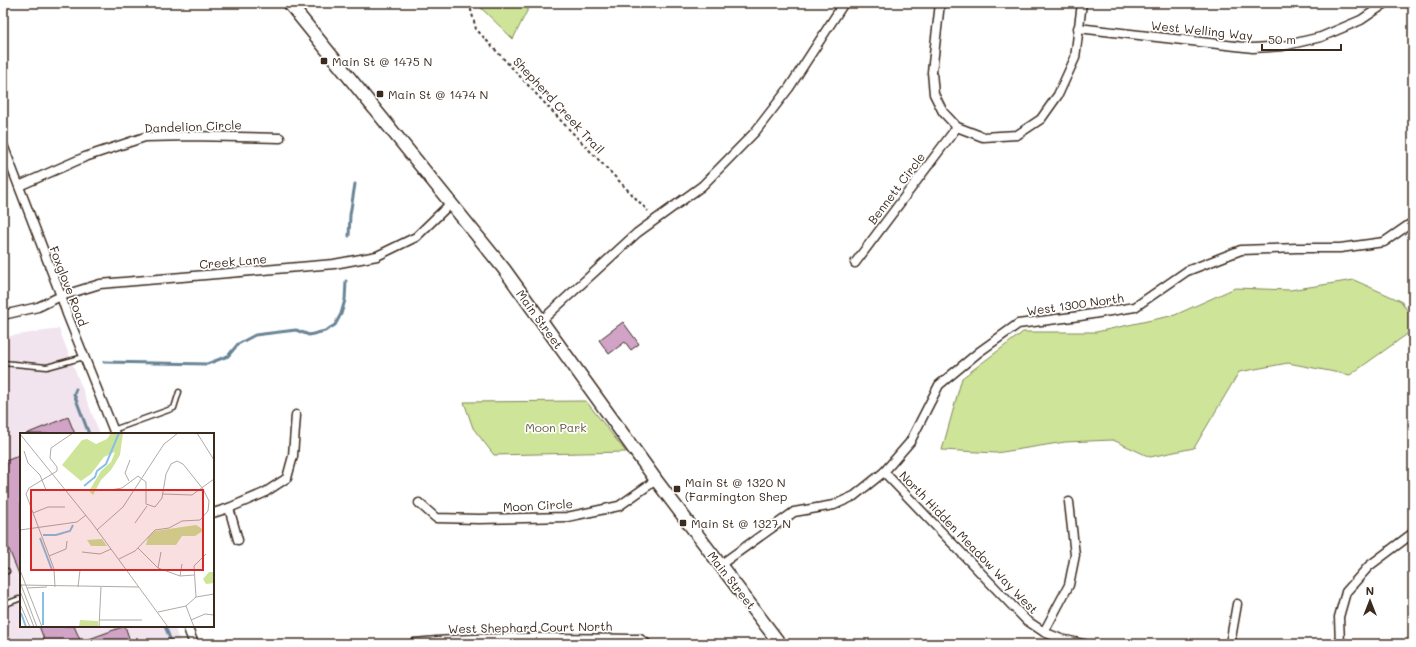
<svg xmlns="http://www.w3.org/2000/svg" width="1416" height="647" viewBox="0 0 1416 647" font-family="Mali,sans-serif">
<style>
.built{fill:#f1e4ee}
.green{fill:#cee499;stroke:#84875c}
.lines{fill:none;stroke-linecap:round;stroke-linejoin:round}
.stream{stroke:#698496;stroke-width:3}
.building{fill:#d1a4c7;stroke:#3b2a1e}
.lane-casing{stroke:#3b2a1e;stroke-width:7}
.street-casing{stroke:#3b2a1e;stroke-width:11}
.secondary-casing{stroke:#3b2a1e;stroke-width:15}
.path{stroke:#3b2a1e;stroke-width:2;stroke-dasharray:3 3;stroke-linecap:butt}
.lane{stroke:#fff;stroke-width:4}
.street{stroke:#fff;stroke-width:8}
.secondary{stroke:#fff;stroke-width:12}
.poi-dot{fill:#3b2a1e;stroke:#fff;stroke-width:1.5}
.labels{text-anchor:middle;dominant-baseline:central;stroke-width:3.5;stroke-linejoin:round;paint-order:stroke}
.street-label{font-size:12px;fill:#3b2a1e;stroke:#fff}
.poi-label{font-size:12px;fill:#3b2a1e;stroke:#fff;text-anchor:start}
.park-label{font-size:12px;fill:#60583d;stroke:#fff}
.inset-river{fill:none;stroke:#88c0e6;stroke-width:2}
.inset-road{fill:none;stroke:#b1aaa5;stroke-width:1}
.view{fill:#d62828;fill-opacity:0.15;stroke:#d62828;stroke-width:2}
.inset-edge{fill:none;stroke:#3b2a1e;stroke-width:2}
</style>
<rect width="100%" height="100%" fill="#fff"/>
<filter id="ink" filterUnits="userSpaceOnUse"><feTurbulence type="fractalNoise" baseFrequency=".025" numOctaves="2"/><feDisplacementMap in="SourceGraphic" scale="8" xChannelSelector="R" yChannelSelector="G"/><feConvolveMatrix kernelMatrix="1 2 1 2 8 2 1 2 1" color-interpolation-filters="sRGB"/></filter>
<g filter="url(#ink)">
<polygon class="built" points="59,329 100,434 21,434 21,626 174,626 181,644 3,644 3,337"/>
<g class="green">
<polygon points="482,3 531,3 513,39 479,6"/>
<polygon points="1354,280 1401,301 1413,319 1413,330 1350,375 1288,363 1239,372 1194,448 1150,457 1113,440 1065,442 996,453 942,450 962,378 1023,332 1096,332 1175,315 1235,288 1290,290"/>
<polygon points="586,401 626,452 494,455 473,428 464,402"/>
</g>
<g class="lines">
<g class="stream">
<polyline points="349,236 350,215 355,184"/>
<polyline points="104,362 207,364 228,356 238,344 255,335 296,330 309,335 325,331 335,325 341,314 345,300 346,281"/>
<polyline points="76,389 74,394 89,434"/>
<polyline points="165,626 172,644"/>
</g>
</g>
<g class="building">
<polygon points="623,322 639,344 631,350 625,342 609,354 599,340"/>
<polygon points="68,417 75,434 26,434"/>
<polygon points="21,455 21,579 3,535 3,462"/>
<polygon points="39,626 74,626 81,642 125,626 131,644 46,644"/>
</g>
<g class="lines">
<g class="lane-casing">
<g id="lane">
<polyline points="3,363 47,367 84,357"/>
<polyline points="113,430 174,408 179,392"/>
<polyline points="3,572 7,571"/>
<polyline points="3,605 19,599"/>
</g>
</g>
<g class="street-casing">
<g id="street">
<polyline points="940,3 932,72 934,94 943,112 957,127 983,137 1017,135 1041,119 1058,95 1075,58 1082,3"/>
<polyline points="1078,28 1253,48 1283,46 1321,37 1361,20 1386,3"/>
<polyline points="3,145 61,296 67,314 115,434"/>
<polyline points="19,186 85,157 145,137 191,136 280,138"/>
<polyline points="855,263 957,127"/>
<polyline points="3,315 38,307 61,296 100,284 334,264 377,256 416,237 451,203"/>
<polyline points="541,321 637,233 702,186 755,132 789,88 844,3"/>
<polyline points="884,472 1026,620 1044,632 1061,639 1084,644"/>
<polyline points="419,503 436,518 479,519 567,517 619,506 656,480"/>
<polyline points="229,508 238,540"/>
<polyline points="213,513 229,508 264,493 287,478 293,456 296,415"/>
<polyline points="720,565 794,512 834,505 854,496 884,472 910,442 939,385 979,352 1018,324 1080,316 1135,307 1187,271 1241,250 1297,248 1340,248 1384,242 1413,222"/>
<polyline points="187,626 194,644"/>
<polyline points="1044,632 1069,585 1075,555 1069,502"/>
<path d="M413,644L414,643C489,636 565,638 640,639L647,644"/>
<polyline points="1230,644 1237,604"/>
<polyline points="1340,644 1339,617 1346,592 1369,566 1413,533"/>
</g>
</g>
<g class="secondary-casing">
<polyline id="secondary" points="289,3 504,269 656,480 780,644"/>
</g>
<polyline class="path" points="471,3 471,10 476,29 565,125 648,211"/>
<use href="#lane" class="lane"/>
<use href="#street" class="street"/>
<use href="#secondary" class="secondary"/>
</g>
</g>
<g class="poi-dot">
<rect x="320" y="57" width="8" height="8" rx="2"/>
<rect x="376" y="90" width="8" height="8" rx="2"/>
<rect x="673" y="485" width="8" height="8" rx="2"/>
<rect x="679" y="519" width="8" height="8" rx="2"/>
</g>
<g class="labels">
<g class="street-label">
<text transform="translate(1202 30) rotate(6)">West Welling Way</text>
<text transform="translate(559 105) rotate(47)">Shepherd Creek Trail</text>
<text transform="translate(193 126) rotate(-2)">Dandelion Circle</text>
<text transform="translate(896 188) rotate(-53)">Bennett Circle</text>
<text transform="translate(233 261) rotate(-5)">Creek Lane</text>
<text transform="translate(69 286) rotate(69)">Foxglove Road</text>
<text transform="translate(1075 304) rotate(-8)">West 1300 North</text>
<text transform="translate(540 319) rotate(54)">Main Street</text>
<text transform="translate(538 505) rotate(-3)">Moon Circle</text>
<text transform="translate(969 542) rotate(46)">North Hidden Meadow Way West</text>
<text transform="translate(732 580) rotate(52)">Main Street</text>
<text transform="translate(530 627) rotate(-1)">West Shephard Court North</text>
</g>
<g class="poi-label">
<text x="332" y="61">Main St @ 1475 N</text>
<text x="388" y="94">Main St @ 1474 N</text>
<text x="685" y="482">Main St @ 1320 N<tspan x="685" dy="14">(Farmington Shep</tspan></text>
<text x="691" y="523">Main St @ 1327 N</text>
</g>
<g class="park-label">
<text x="556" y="427">Moon Park</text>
</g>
</g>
<g transform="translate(20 433)">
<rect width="194" height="194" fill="#fff"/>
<path d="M91,0H103L100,22L91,37L81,47L73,62L69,58L81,38L91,29L95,19L84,24L71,41L61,48L42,32L62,7L67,6L76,11L87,6ZM176,92L184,97L175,103H162L156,112H126L128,104L135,98ZM82,106L87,113H71L67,107ZM189,139H194V150L186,151L183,146ZM60,187L78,188V194H59Z" fill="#cee499"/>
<path class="inset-river" d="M64,53L75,44L77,38L86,31L99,0M23,102H36L50,98L53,92M20,105L32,137M1,180L6,194M23,192V159"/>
<path class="inset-road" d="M177,0L194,27M0,1L72,90L148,194M4,18L8,30L20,42L26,57M109,48L105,40L110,27M90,57L102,55L118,43L126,49V71L135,74L142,65L146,41L151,31L157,28L163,31L183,56L189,68L188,78L180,87L162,88L149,95L135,97L115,118L99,126M142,61L172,62L194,46M13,80L28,74H45M115,90L127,73M0,97L57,89L66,82M77,97L103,74L144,11L158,0M118,115L138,135L160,143L174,142M62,119L80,121L91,116M29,123L46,116L47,108M138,135L141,119M0,137L22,194M60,137H90M160,143L162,131M0,149L17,194M1,152L119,154M35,154L34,136L6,61L9,55L37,38V34L30,25L31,15L53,0M58,154L60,137M7,155L27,154M0,158L14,194M176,164L174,133L186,121M0,171L10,194M166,173L174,194M138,179L166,173L176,164L194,161M80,187H122M171,187L185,181L194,182M79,194L81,154"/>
<path class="view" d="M11,57H183V137H11Z"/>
<rect width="194" height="194" class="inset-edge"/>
</g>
<rect width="1416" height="647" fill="none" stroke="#fff" stroke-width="16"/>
<rect x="8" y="8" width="1400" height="631" fill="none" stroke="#3b2a1e" stroke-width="1.5" filter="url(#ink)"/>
<g transform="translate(1370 601)" stroke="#ffffff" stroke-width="3" paint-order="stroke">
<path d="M0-3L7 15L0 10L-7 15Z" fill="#3b2a1e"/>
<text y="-6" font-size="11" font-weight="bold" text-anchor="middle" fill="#3b2a1e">N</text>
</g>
<path d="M1262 44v6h79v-6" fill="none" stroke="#3b2a1e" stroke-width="2"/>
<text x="1268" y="44" font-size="12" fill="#3b2a1e" stroke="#ffffff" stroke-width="3" paint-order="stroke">50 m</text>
</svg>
